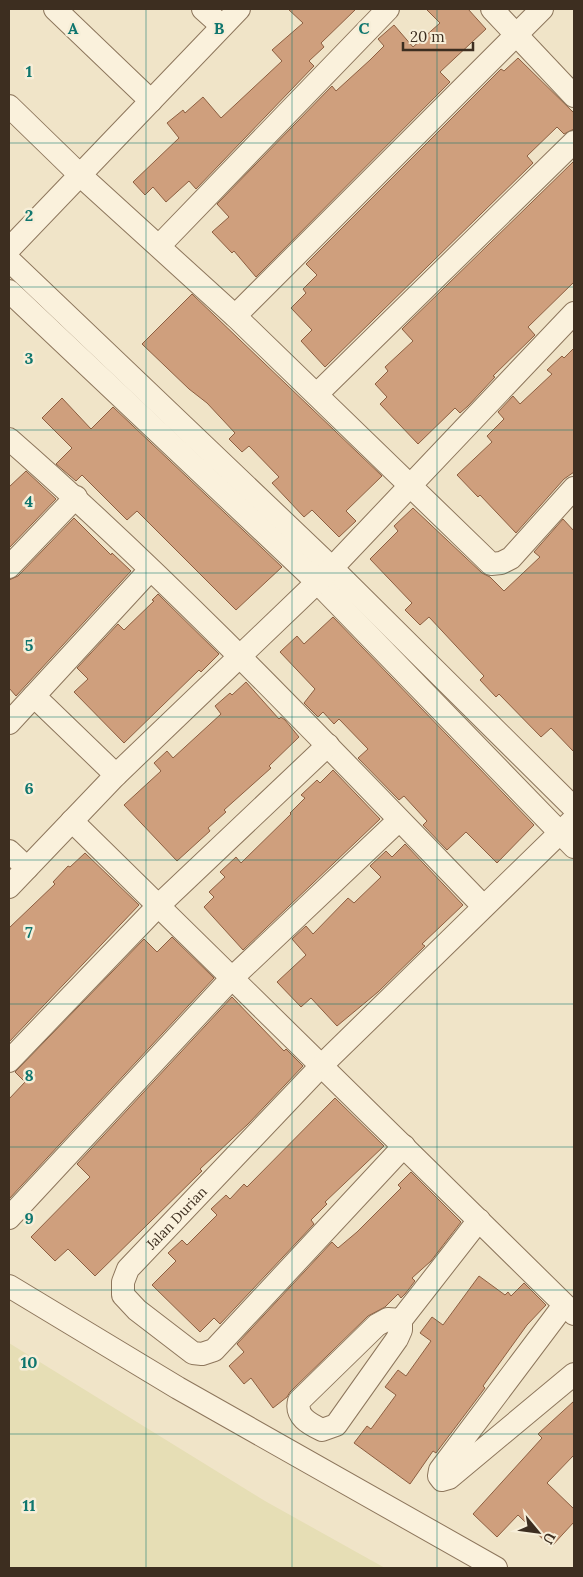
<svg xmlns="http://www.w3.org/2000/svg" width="583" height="1577" viewBox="0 0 583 1577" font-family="Lora,serif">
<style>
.farmland{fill:#e6deb5}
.building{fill:#cf9f7d;stroke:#8d5f41}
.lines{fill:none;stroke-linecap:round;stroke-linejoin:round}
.street-casing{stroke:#8d765c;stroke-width:24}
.street{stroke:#faf1dc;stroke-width:22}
.grid{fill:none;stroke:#0f766e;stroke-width:1;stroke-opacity:0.55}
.labels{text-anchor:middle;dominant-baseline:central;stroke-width:5;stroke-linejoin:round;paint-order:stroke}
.street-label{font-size:14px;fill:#3d2e20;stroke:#f7eed8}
.grid-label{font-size:16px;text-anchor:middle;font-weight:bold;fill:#0f766e;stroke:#f7eed8;stroke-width:5;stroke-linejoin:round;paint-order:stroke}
</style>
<rect width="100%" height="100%" fill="#f0e4c8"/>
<polygon class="farmland" points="9,1343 265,1501 385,1568 9,1568"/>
<g class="building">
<polygon points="288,9 356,9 321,43 324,47 309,61 314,66 196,189 189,181 166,202 153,187 145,195 133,182 179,138 167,123 183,110 185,113 203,97 221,118 282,61 272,50 303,23"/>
<polygon points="426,9 468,9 486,29 440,72 450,82 256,277 234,251 232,253 212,232 229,217 217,204 332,86 336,91 370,60 384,46 378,39 394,25 413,47 440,23"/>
<polygon points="518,58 574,113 574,129 564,134 557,127 527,156 533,163 325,367 301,341 312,330 291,308 306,293 303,289 317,275 306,264 501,69 504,71"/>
<polygon points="574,161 574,282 528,327 535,335 493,376 495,377 468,406 460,413 455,408 418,444 380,404 387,397 375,384 388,371 385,367 413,341 402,329"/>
<polygon points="192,294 382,476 346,511 356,521 339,537 312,510 304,517 272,483 279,477 249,446 242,452 229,439 235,433 207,403 189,389 142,344"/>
<polygon points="574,348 574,472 564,479 516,533 480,495 478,497 457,475 492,442 487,436 504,419 498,412 513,396 520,404 552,374 547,370 562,356 564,358"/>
<polygon points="62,398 91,429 113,407 282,567 236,610 137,511 127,520 82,475 76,481 56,464 72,448 42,418"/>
<polygon points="26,471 56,499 9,548 9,487"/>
<polygon points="413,508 482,573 490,577 504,591 540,557 534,552 563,519 574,531 574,752 551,728 541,737 499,694 496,697 480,680 484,676 429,617 420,625 405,610 412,603 370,559 398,531 394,526"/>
<polygon points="74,518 111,555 112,553 131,571 16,696 9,688 9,580 18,576"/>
<polygon points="158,594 219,654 201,672 199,670 124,743 74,692 88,679 77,668 118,624 124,630 154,601 152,600"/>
<polygon points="333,617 534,825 497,863 466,832 447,850 423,825 427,821 404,796 399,800 358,758 368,749 339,719 334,724 323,712 318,717 304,703 315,689 280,652 297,636 304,644"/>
<polygon points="246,682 279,719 281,717 285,720 299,737 269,766 271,768 224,810 226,812 208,828 210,831 177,861 124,805 161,771 154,763 167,751 173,758 221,714 215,706 230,693 232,695"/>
<polygon points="333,770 380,819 243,950 204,907 214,897 209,892 225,877 220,872 236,857 241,863 291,814 290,813 305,798 301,795 317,780 320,783"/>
<polygon points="405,844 463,905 422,944 425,946 378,992 337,1026 311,998 301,1007 277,982 306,955 292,939 306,926 313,934 348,898 354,903 381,877 370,866 386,851 392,857"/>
<polygon points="85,853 139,905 9,1042 9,928 55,884 53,882 68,866 70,867"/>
<polygon points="172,937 214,978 9,1199 9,1099 25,1082 15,1072 144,939 157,952"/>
<polygon points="232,997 284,1051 286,1049 303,1066 248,1124 200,1169 202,1171 95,1276 68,1249 55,1261 31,1237 90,1177 77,1164"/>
<polygon points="335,1098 384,1146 325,1202 327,1204 311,1220 314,1224 220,1324 214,1318 200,1332 152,1285 176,1261 168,1253 182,1240 187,1245 217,1215 211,1209 226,1195 230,1199 244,1184 247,1187"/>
<polygon points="411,1172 461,1222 431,1261 412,1278 415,1281 405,1294 401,1298 398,1294 385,1307 368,1316 290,1392 287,1397 273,1408 251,1378 244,1384 229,1366 244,1352 237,1344 332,1242 338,1248 357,1232 401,1188 398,1185"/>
<polygon points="479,1276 505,1295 508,1292 511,1296 524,1283 546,1305 527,1325 483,1386 485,1388 436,1453 433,1451 410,1484 354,1443 367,1426 371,1429 396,1395 385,1387 398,1370 406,1376 431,1341 420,1333 432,1317 443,1325"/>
<polygon points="574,1401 574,1455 547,1483 574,1509 574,1522 551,1547 518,1515 497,1537 473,1514 542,1438 538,1434"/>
</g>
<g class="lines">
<g class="street-casing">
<g id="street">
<polyline points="55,9 151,101"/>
<polyline points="203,9 222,26"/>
<polyline points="492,9 574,96"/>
<polyline points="9,106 80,175 235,316 491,564 501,563 511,558 574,488"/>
<polyline points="160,245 388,9"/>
<polyline points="9,249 239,9"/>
<polyline points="9,260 332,568 574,808"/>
<polyline points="9,291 317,582 574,847"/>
<polyline points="235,316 542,9"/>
<polyline points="317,394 574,142"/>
<path d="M9,439C176,585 329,747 483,906"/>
<polyline points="9,567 76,497"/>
<polyline points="34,696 116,775"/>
<polyline points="9,723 150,570"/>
<polyline points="72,821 574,1314"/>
<polyline points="9,851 27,868"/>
<polyline points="9,887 116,775 332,568 574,313"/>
<polyline points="9,1061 158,906 328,745"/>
<path id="s1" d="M404,1146L214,1350L202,1354L193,1353L137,1310L123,1295V1282L128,1269L322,1065L574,819"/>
<polyline points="9,1218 231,979 399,820"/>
<polyline points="9,1286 178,1388 496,1568"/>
<polyline points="564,1305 440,1470 439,1476 442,1480 449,1478 574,1374"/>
<path d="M401,1320V1330L397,1339L336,1425L322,1430C310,1424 295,1417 299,1401L377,1325L388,1319L401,1320L479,1220"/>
</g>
</g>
<use href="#street" class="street"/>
</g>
<path class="grid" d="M146,9V1568M292,9V1568M437,9V1568M9,143H574M9,287H574M9,430H574M9,573H574M9,717H574M9,860H574M9,1004H574M9,1147H574M9,1290H574M9,1434H574"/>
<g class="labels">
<g class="street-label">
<text stroke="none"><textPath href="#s1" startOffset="489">Jalan Durian</textPath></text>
</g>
</g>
<g class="grid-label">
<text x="73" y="34">A</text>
<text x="219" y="34">B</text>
<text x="364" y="34">C</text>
<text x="29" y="77">1</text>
<text x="29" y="221">2</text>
<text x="29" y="364">3</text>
<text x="29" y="507">4</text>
<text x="29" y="651">5</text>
<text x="29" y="794">6</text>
<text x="29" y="938">7</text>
<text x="29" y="1081">8</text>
<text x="29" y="1224">9</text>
<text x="29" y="1368">10</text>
<text x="29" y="1511">11</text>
</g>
<rect width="583" height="1577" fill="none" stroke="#3d2e20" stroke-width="20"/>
<g transform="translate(538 1532) rotate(119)" stroke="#f7eed8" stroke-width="4" paint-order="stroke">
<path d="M0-4L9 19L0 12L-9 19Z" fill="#3d2e20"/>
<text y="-8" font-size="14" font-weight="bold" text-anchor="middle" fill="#3d2e20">U</text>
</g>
<path d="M403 42v8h70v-8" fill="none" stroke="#3d2e20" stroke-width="2.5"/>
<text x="410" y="42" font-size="15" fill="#3d2e20" stroke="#f7eed8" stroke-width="4" paint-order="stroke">20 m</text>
</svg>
